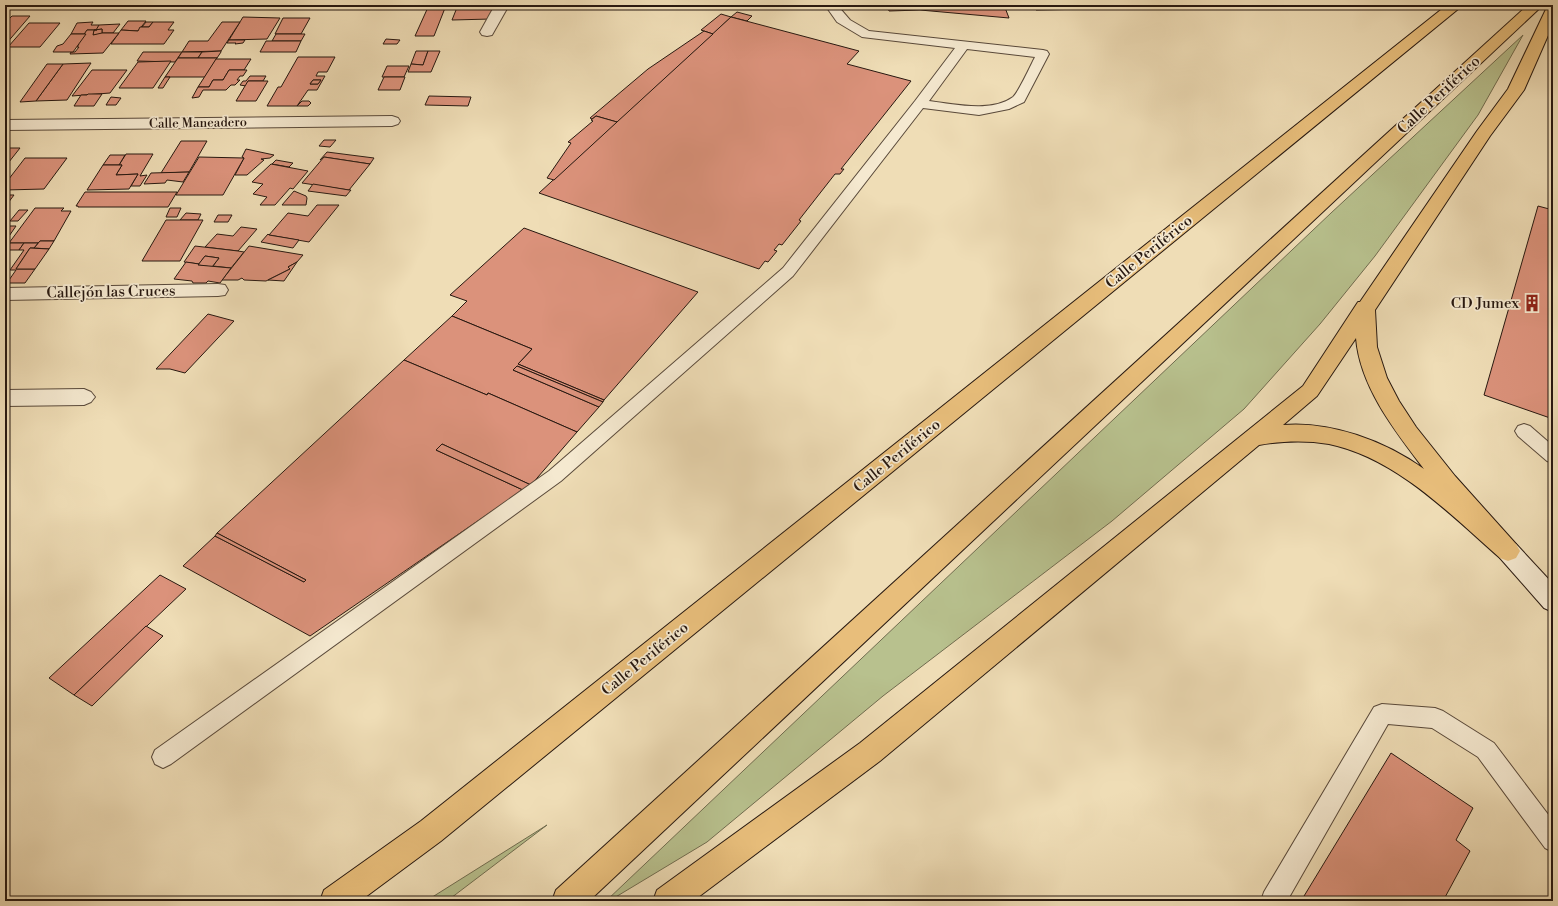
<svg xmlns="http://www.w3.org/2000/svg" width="1558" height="906" viewBox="0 0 1558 906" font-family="'Libre Bodoni',serif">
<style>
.green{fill:#b8c18e;stroke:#706c4f}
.building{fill:#db927b;stroke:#271810;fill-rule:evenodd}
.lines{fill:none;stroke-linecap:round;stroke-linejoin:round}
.lane-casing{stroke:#59493a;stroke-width:2}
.street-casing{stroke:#59493a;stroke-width:2}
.secondary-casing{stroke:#271810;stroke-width:2}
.highway-casing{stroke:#271810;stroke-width:2}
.lane{fill:#f5e9d0;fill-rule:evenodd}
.street{fill:#f5e9d0;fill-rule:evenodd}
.secondary{fill:#f5e9d0;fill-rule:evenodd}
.highway{fill:#e8be7b;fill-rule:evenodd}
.labels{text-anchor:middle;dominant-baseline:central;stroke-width:3.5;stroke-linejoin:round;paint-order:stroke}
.far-street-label{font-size:13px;fill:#271810;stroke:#f5e9d0}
.street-label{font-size:15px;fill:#271810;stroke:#f5e9d0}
.poi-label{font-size:15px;fill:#271810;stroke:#f5e9d0;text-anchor:end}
</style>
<rect width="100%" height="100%" fill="#efddb6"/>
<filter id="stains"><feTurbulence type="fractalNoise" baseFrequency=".005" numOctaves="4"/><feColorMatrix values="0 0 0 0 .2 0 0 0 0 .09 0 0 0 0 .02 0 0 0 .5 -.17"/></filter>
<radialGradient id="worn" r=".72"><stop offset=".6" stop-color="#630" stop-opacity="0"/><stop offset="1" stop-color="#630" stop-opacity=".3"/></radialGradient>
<g class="green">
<polygon points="1523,35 1478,115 1375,256 1320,324 1244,409 1112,521 883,696 707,842 609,901 606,901 1331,213"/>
<polygon points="547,825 447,901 426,901"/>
</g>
<g class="building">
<polygon points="429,5 437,5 436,8 445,8 434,36 415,36"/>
<polygon points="458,5 494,5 491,19 452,20"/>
<polygon points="887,5 1004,5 1009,18 920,10 889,11"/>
<polygon points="1034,5 1149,5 1151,8 1036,10"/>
<polygon points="737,12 752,16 747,21 731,17"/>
<polygon points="721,14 731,17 713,34 701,30"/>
<polygon points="12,16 30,16 5,45 5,23"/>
<polygon points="243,17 280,18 267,39 229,40"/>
<polygon points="731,17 859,51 847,64 911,81 841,169 844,169 840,174 835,174 799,220 801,221 782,245 779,244 774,250 777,251 768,262 765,261 759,269 539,193"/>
<polygon points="283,18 310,18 301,34 275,34"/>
<polygon points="128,21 146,21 138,31 121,30"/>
<polygon points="93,22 91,25 99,25 97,30 87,30 85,34 71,34 77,23"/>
<polygon points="146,22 153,22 149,27 142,27"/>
<polygon points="153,22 174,22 168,30 174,30 164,44 111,44 121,30 138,31 140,27 149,27"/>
<polygon points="222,22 240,22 221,51 182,52 189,41 208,41"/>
<polygon points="29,23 60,23 40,47 8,47"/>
<polygon points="120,24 113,33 102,33 102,29 96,30 99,25"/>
<polygon points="102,29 102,34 93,35 94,30"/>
<polygon points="87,30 97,30 94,30 93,35 102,33 119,33 103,53 70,54 71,52 75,52 79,47 77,47 79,44 77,44"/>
<polygon points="704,31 713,34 617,122 596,116 592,119 590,118 648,69"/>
<polygon points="71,34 86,34 73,52 53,52 57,46 63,44"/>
<polygon points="276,34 305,34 301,41 272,41"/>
<polygon points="386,39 400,40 397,44 383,44"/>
<polygon points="229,40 245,40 243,43 235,44 236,43 227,43"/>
<polygon points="266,41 301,41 296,52 260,52"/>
<polygon points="416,51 428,51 423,65 411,64"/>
<polygon points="428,51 440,51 431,72 408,72 411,64 423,65"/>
<polygon points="143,52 182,52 175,62 137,61"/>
<polygon points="182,52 202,52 198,58 178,58"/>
<polygon points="202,52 221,51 221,52 217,58 198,58"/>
<path d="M298,57H335L327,72H318L316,76H325L317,90H308L297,106H267L278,87H281ZM313,80H321L318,84H310Z"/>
<polygon points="178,58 217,58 205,77 165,77"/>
<polygon points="216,59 251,59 244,70 229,70 223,80 213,80 209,87 198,87"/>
<polygon points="171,61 153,88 119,88 138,62"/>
<polygon points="91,63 67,100 36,101 63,64"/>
<polygon points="47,64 63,64 36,101 20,102"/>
<polygon points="387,66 409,66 404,77 382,77"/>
<polygon points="92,70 127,70 110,93 72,96"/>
<polygon points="229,70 247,70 243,76 240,76 237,80 240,80 235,85 231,85 226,90 203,90 199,97 192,98 198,87 209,87 213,80 223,80"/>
<polygon points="250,76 266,76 263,81 248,81 246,86 240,85 243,81 246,81"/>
<polygon points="165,77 170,77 163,88 158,88"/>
<polygon points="384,77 405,77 400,90 378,90"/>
<polygon points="313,80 321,80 318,84 310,84"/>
<polygon points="248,81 268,81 256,101 236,101"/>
<polygon points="88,94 102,94 94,106 74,106 81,95 87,95"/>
<polygon points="429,96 471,97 468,106 425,105"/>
<polygon points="111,97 121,98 116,105 106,105"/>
<polygon points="302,101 309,101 311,103 308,106 297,106"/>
<polygon points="596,116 617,122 554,180 547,178 571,143 568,142 593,121 591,120"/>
<polygon points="324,140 336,140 330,147 319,146"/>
<polygon points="181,141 207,141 189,172 161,173"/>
<polygon points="5,148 20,148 5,167"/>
<polygon points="246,149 274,155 270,158 261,159 264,160 247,175 235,175 244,158 242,157"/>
<polygon points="327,152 374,158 370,164 324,157 320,160"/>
<polygon points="126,154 153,154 140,176 147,175 140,186 131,186 138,174 116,175 122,165 119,165"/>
<polygon points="110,155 125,155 119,165 103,165"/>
<polygon points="199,157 244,158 223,195 176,195"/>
<polygon points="324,157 370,164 349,190 302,183"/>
<polygon points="25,158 67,158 44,189 5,190 5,184"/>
<polygon points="276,160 293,163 289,167 272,164"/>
<polygon points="271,164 308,171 293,189 290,188 275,205 260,205 267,197 253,194 263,184 252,182"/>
<polygon points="103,165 122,165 116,175 138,174 129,189 87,190"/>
<polygon points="189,172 183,182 167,180 165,183 144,184 151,173"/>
<polygon points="313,184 349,190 351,190 346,196 308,191"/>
<polygon points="294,191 306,196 307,198 306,205 282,205"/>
<polygon points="85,192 177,192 168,207 78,207 78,206 76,206"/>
<polygon points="5,195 14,195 5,207"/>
<polygon points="317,205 339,205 309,242 269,235 288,213 308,216"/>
<polygon points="1538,206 1553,210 1553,419 1484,395"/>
<polygon points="35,208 64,208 61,211 71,211 54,241 40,241 38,243 9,243"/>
<polygon points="170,208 181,208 177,217 166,217"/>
<polygon points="19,210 28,210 18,221 10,221"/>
<polygon points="186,213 201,214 198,220 180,220"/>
<polygon points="218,215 232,215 228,222 214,222"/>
<polygon points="166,220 203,220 180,261 142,261"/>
<polygon points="5,226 16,226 5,242"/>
<polygon points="241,227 257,229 238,251 205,247 217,234 233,236"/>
<polygon points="524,228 698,292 604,400 518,364 532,349 452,316 467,301 450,295"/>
<polygon points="268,234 269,235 299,240 293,248 261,242"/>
<polygon points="40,241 54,241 49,249 34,248"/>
<polygon points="10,243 24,243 19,250 5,250"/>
<polygon points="24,243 38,243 34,248 30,248 16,269 35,269 25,283 7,283 16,270 10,270 24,250 19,250"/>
<polygon points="195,246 238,251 244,252 231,268 213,266 219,258 205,256 199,264 184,262"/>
<polygon points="249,246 303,255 297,262 288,267 290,269 266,281 244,280 242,278 238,280 222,280"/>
<polygon points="30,248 49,249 35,269 16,269"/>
<polygon points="205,256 219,258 212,267 198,265"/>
<polygon points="186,262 199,264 198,265 231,268 220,283 208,281 206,283 193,283 192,281 174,279"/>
<polygon points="297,262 284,281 268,280 290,269 288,267"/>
<polygon points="208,314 234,321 185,373 170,369 156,369"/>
<polygon points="452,316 532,349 518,364 604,400 603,402 517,366 513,370 599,407 577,432 488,393 487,395 404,360"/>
<polygon points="404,360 487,395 488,393 577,432 531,485 442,444 436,450 523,490 310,636 183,566 215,536 304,582 306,580 217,533"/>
<polygon points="517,366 603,402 599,407 513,370"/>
<polygon points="442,444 531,485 523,490 436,450"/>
<polygon points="217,533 306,580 304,582 215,536"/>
<polygon points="160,575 186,589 74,695 49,678"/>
<polygon points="146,626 163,636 92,706 74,695"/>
<polygon points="1391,753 1473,808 1456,840 1470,851 1443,901 1301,901"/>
</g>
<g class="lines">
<g class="lane-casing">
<g id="lane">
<path d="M825,5H837L850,20L869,31L1043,50L1047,51L1049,54L1024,102L1009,109L979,115L923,108L793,276L561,481L171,764L163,768L155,764L152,757L155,750L549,471L783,268L915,101L955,48L862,37L837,22ZM967,49L1035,57C1031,65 1018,93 1013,97C991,113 954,104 929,101Z"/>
<polygon points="1524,424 1530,426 1553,446 1553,463 1547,461 1518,436 1515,431 1518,426"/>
<polygon points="1382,704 1435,708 1443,711 1494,743 1553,821 1553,852 1545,848 1478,757 1432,728 1388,724 1287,901 1261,901 1264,892 1374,707"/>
</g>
</g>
<g class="street-casing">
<g id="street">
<polygon points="495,5 509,5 492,35 487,36 482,35 480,32"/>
<polygon points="392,116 398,118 400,121 398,124 392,126 5,130 5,120"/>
<polygon points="218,284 225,285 228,290 225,295 218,296 5,300 5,288"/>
<polygon points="84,389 91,392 95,397 91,402 84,405 5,406 5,390"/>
</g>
</g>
<g class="secondary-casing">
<polygon id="secondary" points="1508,541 1516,544 1553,584 1553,612 1544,608 1500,558 1496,551 1500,544"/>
</g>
<g class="highway-casing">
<g id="highway">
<polygon points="1447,5 1463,5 441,841 360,901 320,901 324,890 421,821"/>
<polygon points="1528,5 1543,5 589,901 552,901 556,890"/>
<path d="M1548,5H1553V24L1524,90L1490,136L1375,310L1377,347L1387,378L1399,401L1416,427L1455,476L1516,544L1520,551L1516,558L1508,561L1500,558C1450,514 1396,458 1329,444C1305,440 1282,441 1259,445L880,761L693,901H653L657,890L860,743L1303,386L1358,302H1360L1477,131L1508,89ZM1356,338C1360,387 1395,431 1424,469C1385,441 1331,421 1283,425L1317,396Z"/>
</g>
</g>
<use href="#lane" class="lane"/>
<use href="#street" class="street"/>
<use href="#secondary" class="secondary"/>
<use href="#highway" class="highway"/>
</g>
<defs>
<g id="building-bare" transform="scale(1.38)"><path d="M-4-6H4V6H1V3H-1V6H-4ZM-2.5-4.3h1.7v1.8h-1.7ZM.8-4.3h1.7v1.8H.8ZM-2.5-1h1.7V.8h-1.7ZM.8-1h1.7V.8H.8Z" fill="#8f2418" stroke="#f5e9d0" stroke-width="2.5" paint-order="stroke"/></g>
</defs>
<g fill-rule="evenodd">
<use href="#building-bare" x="1532" y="303"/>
</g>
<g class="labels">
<g class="far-street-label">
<text transform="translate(198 123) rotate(-1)">Calle Maneadero</text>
</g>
<g class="street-label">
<text transform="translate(1439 95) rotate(-43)">Calle Periférico</text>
<text transform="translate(1149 252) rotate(-39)">Calle Periférico</text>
<text transform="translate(111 292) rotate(-1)">Callejón las Cruces</text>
<text transform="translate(897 456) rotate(-39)">Calle Periférico</text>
<text transform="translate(645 659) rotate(-39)">Calle Periférico</text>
</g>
<g class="poi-label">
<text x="1519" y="303">CD Jumex</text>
</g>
</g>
<rect width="1558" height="906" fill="none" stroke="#efddb6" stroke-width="20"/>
<rect x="6" y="6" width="1546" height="894" fill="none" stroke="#271810" stroke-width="2"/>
<rect x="10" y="10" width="1538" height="886" fill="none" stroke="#271810"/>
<rect width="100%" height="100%" filter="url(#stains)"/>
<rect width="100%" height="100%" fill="url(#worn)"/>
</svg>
